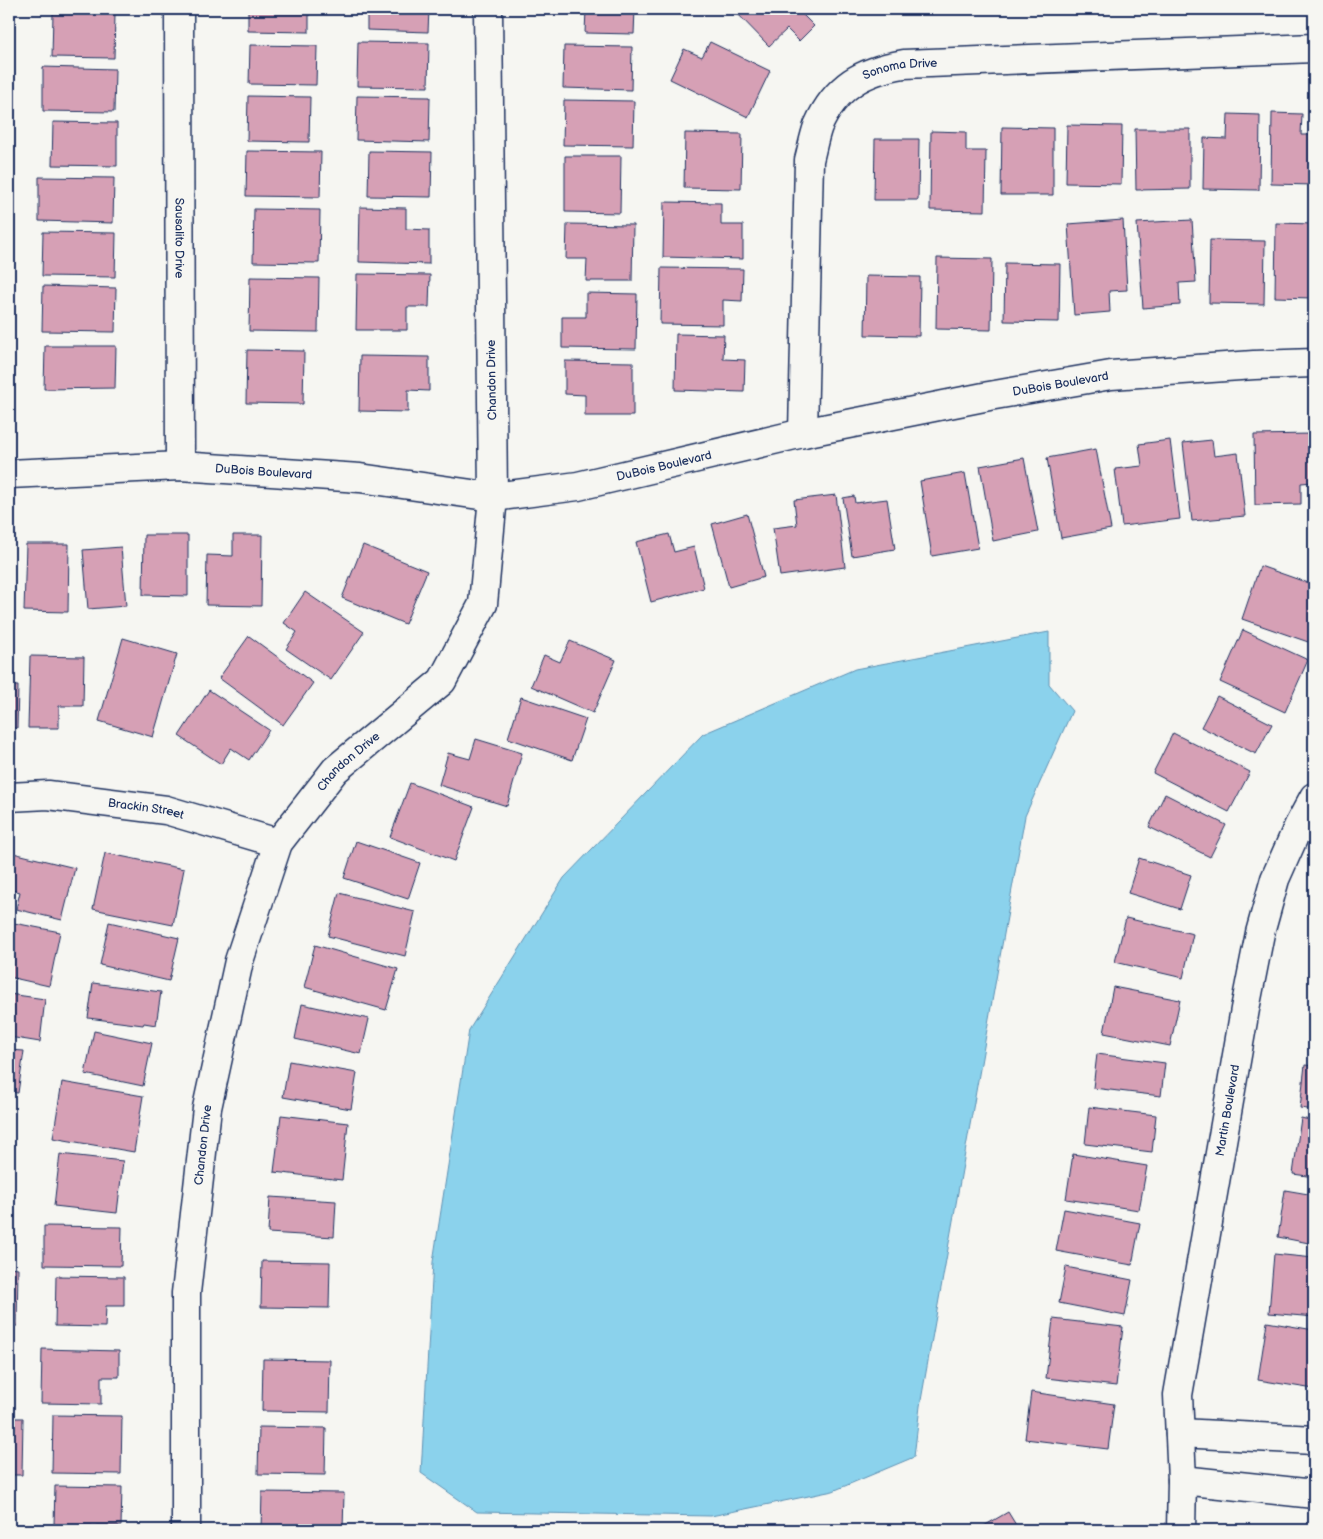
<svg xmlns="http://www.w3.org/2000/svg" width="1323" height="1539" viewBox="0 0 1323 1539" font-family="'Balsamiq Sans',sans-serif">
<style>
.water{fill:#8bd2ec;stroke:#5e91b3}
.building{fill:#d6a0b5;stroke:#1b2f5e}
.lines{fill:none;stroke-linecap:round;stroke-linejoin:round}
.minor-casing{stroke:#1b2f5e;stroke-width:31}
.minor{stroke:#f6f6f2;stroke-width:28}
.labels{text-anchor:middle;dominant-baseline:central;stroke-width:5;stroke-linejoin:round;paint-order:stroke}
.street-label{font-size:12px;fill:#1b2f5e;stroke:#f6f6f2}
</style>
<rect width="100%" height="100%" fill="#f6f6f2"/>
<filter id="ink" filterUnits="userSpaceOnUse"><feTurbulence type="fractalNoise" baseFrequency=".02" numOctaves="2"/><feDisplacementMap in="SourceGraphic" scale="10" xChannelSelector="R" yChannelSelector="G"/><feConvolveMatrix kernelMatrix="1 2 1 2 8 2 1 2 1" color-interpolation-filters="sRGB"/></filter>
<g filter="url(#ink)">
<polygon class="water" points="1049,632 1049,684 1072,711 1025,816 920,1406 914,1457 833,1491 711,1516 477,1512 421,1473 433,1262 469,1030 564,878 703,734 855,669"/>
<g class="building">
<polygon points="248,9 309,9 309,32 248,31"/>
<polygon points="367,9 429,9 428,32 367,30"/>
<polygon points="586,9 635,9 634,34 585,33"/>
<polygon points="733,9 797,9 814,26 799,41 787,29 769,46"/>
<polygon points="53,13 115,14 114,58 52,57"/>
<polygon points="358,42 429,43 428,87 357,86"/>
<polygon points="710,42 770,71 748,117 670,79 684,49 702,57"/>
<polygon points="250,45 317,46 316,85 249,84"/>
<polygon points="564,46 632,47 631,90 563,88"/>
<polygon points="43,67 115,69 114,112 43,111"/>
<polygon points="248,96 310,97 309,142 247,141"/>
<polygon points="357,96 430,97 429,142 356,140"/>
<polygon points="564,100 634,101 633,146 563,145"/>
<polygon points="1272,113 1302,114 1301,135 1314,135 1314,185 1271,184"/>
<polygon points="1228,114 1260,115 1259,190 1203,189 1204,138 1227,139"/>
<polygon points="53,122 117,123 117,166 52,165"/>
<polygon points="1067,125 1122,126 1121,184 1066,183"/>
<polygon points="1002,127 1053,128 1053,195 1001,195"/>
<polygon points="1135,129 1190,129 1190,189 1136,190"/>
<polygon points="931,131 966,132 966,151 986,151 985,211 930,210"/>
<polygon points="685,133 742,134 741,189 684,188"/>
<polygon points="875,139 919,139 918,200 874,200"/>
<polygon points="247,151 321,152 320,197 246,196"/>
<polygon points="369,151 432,152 431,197 368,196"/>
<polygon points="565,156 621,156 620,213 565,212"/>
<polygon points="39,177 114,178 113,223 39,221"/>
<polygon points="664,202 721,203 721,225 743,225 743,259 663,257"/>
<polygon points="360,207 406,208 406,229 429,230 429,264 359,262"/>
<polygon points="254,209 320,210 319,263 253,262"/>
<polygon points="1123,220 1127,290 1109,291 1110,312 1074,315 1068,224"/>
<polygon points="1192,220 1196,282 1179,283 1180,305 1143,308 1137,223"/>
<polygon points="1276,223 1314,224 1314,274 1313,274 1312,298 1275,297"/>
<polygon points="567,224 633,225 632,281 586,281 587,259 566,259"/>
<polygon points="43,232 116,233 115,277 42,276"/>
<polygon points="1210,240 1265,241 1264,304 1209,303"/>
<polygon points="937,258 992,259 991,330 936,329"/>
<polygon points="1005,263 1060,264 1059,322 1004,321"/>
<polygon points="661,268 743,269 742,301 723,300 723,325 660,324"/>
<polygon points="357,274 430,275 429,307 407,307 407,330 356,330"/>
<polygon points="866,276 920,277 919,336 865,335"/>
<polygon points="250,277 319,278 318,332 249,331"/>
<polygon points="43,286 116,288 115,332 42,331"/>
<polygon points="586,293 637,294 636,349 562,348 562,317 586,317"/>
<polygon points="676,334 724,335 723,359 745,360 744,392 675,390"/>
<polygon points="45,346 116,346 115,388 44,389"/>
<polygon points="247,350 304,351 303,404 246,403"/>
<polygon points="360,356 429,357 429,391 408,390 408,412 359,411"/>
<polygon points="565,361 633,362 633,416 585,416 585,395 565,394"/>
<polygon points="1312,434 1314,482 1301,483 1301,504 1255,505 1254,435"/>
<polygon points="1170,440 1180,519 1122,526 1115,469 1142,466 1139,444"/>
<polygon points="1212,440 1214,456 1238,453 1245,516 1192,521 1183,443"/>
<polygon points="1096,449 1111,529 1061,538 1047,458"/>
<polygon points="1024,458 1038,532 993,541 980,466"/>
<polygon points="965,473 978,548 932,556 920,481"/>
<polygon points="836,495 845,567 780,576 773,528 797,525 794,500"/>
<polygon points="854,496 855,503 887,499 895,549 852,556 843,498"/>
<polygon points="747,514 764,577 729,587 712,524"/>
<polygon points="669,534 674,552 694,547 704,588 651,602 636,542"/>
<polygon points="144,535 188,535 188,596 143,595"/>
<polygon points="233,535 262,535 261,606 206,605 207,555 233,556"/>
<polygon points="26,544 69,544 68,612 24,611"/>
<polygon points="363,545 427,571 405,624 342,598"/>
<polygon points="121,547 126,606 88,609 83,550"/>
<polygon points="1260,566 1314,585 1314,644 1242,619"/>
<polygon points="305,592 364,632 331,680 286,649 297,632 284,623"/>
<polygon points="1243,630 1308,660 1285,712 1220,682"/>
<polygon points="249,636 313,683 283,725 219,678"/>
<polygon points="123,638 177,654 153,737 99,721"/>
<polygon points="570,641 616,660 593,713 531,686 544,655 560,662"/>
<polygon points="30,656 84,657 83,706 59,706 59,728 28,728"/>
<polygon points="9,686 18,686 17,728 9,728"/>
<polygon points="209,690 269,730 249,760 231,748 221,764 179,736"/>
<polygon points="1217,696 1272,724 1256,754 1201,727"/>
<polygon points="521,697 586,719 572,760 508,738"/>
<polygon points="1173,733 1250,772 1229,812 1153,773"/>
<polygon points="476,739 522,753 507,806 439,785 448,753 470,759"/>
<polygon points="410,783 474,807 454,861 390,837"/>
<polygon points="1165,794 1226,825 1210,857 1149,827"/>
<polygon points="356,841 420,863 408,899 344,878"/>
<polygon points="9,852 75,868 62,920 16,909 20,892 9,889"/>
<polygon points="105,853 184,869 173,925 93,909"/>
<polygon points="1139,858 1191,875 1180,909 1128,893"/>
<polygon points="339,893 415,912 405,956 328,936"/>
<polygon points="1126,918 1193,934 1183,978 1115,962"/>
<polygon points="9,922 60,932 49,986 9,977"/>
<polygon points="109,922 179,938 169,981 100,965"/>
<polygon points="315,945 398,969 386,1010 304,987"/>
<polygon points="93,983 161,992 156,1025 144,1023 143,1025 88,1018"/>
<polygon points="1113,987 1180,1000 1170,1046 1104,1033"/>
<polygon points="9,994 45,999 40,1042 9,1037"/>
<polygon points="302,1004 369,1019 361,1054 295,1039"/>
<polygon points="1314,1028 1314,1049 1310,1048"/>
<polygon points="94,1031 152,1043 143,1086 85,1074"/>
<polygon points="9,1050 24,1051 18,1093 9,1092"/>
<polygon points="1097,1054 1165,1063 1161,1096 1093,1088"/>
<polygon points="289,1061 357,1073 351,1109 283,1097"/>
<polygon points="1305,1065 1314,1066 1314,1110 1300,1108"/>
<polygon points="62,1082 143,1096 134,1152 53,1138"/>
<polygon points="1089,1107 1156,1115 1152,1152 1085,1144"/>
<polygon points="281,1115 348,1123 342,1180 274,1172"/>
<polygon points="1301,1118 1314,1121 1314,1177 1293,1174"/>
<polygon points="60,1154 123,1161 117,1213 54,1206"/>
<polygon points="1073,1154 1147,1166 1139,1210 1066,1199"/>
<polygon points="9,1162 12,1163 9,1199"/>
<polygon points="1285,1190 1314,1195 1314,1244 1278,1237"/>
<polygon points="270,1197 336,1201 334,1237 268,1233"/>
<polygon points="1064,1209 1140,1223 1132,1265 1056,1251"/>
<polygon points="44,1226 122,1227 121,1266 44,1265"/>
<polygon points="1274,1254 1314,1258 1314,1317 1269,1313"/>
<polygon points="262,1261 330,1262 329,1308 261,1307"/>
<polygon points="9,1267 18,1268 17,1326 9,1326"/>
<polygon points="1066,1267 1132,1280 1125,1316 1059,1303"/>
<polygon points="56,1276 124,1277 124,1306 106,1306 105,1327 55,1326"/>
<polygon points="1053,1319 1123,1327 1116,1386 1046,1378"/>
<polygon points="1267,1322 1314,1330 1314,1389 1258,1380"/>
<polygon points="42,1349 119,1351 119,1377 101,1377 101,1404 41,1403"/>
<polygon points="263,1359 330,1360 329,1412 262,1411"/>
<polygon points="1031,1392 1114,1404 1108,1449 1025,1439"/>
<polygon points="53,1415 122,1416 121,1474 52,1473"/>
<polygon points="9,1418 23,1418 22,1475 9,1475"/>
<polygon points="259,1427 326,1428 325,1475 258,1474"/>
<polygon points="55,1486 122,1487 121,1526 54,1525"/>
<polygon points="262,1492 344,1493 343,1530 261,1530"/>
<polygon points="1008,1512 1019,1530 977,1530"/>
</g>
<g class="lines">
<g class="minor-casing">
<g id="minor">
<path id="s1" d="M179,9L180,466"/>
<path id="s2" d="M803,433L809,160C812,149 814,137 818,126C836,86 862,71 904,64L1314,48"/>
<path id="s3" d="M9,474L180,466L360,478L493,497L578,486L803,433L989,396L1111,375L1254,365L1314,363"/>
<path id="s4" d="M9,797L48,795L166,810L278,843"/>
<polyline points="1180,1433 1314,1440"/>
<polyline points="1182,1480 1314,1494"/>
<path id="s5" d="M186,1530V1293L207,1108L239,961L278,843L335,770L442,681L483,604L493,497L488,9"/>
<path id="s6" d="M1181,1530L1182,1480L1178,1395L1245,1009L1260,933L1275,879L1299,825L1314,797"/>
</g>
</g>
<use href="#minor" class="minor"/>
</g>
</g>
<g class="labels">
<g class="street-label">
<text stroke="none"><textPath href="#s2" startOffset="415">Sonoma Drive</textPath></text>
<text stroke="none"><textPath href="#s1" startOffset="229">Sausalito Drive</textPath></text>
<text transform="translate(492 380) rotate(-91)">Chandon Drive</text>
<text stroke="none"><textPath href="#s3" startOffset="1065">DuBois Boulevard</textPath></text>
<text stroke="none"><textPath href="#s3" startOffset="660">DuBois Boulevard</textPath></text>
<text stroke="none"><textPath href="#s3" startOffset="255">DuBois Boulevard</textPath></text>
<text stroke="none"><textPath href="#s5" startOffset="806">Chandon Drive</textPath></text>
<text stroke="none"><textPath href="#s4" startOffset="138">Brackin Street</textPath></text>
<text stroke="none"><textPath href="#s6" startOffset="424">Martin Boulevard</textPath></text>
<text stroke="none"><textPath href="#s5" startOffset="386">Chandon Drive</textPath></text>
</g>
</g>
<rect width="1323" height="1539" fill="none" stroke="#f6f6f2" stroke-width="30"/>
<rect x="15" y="15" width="1293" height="1509" fill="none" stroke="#1b2f5e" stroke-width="2" filter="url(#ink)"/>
</svg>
